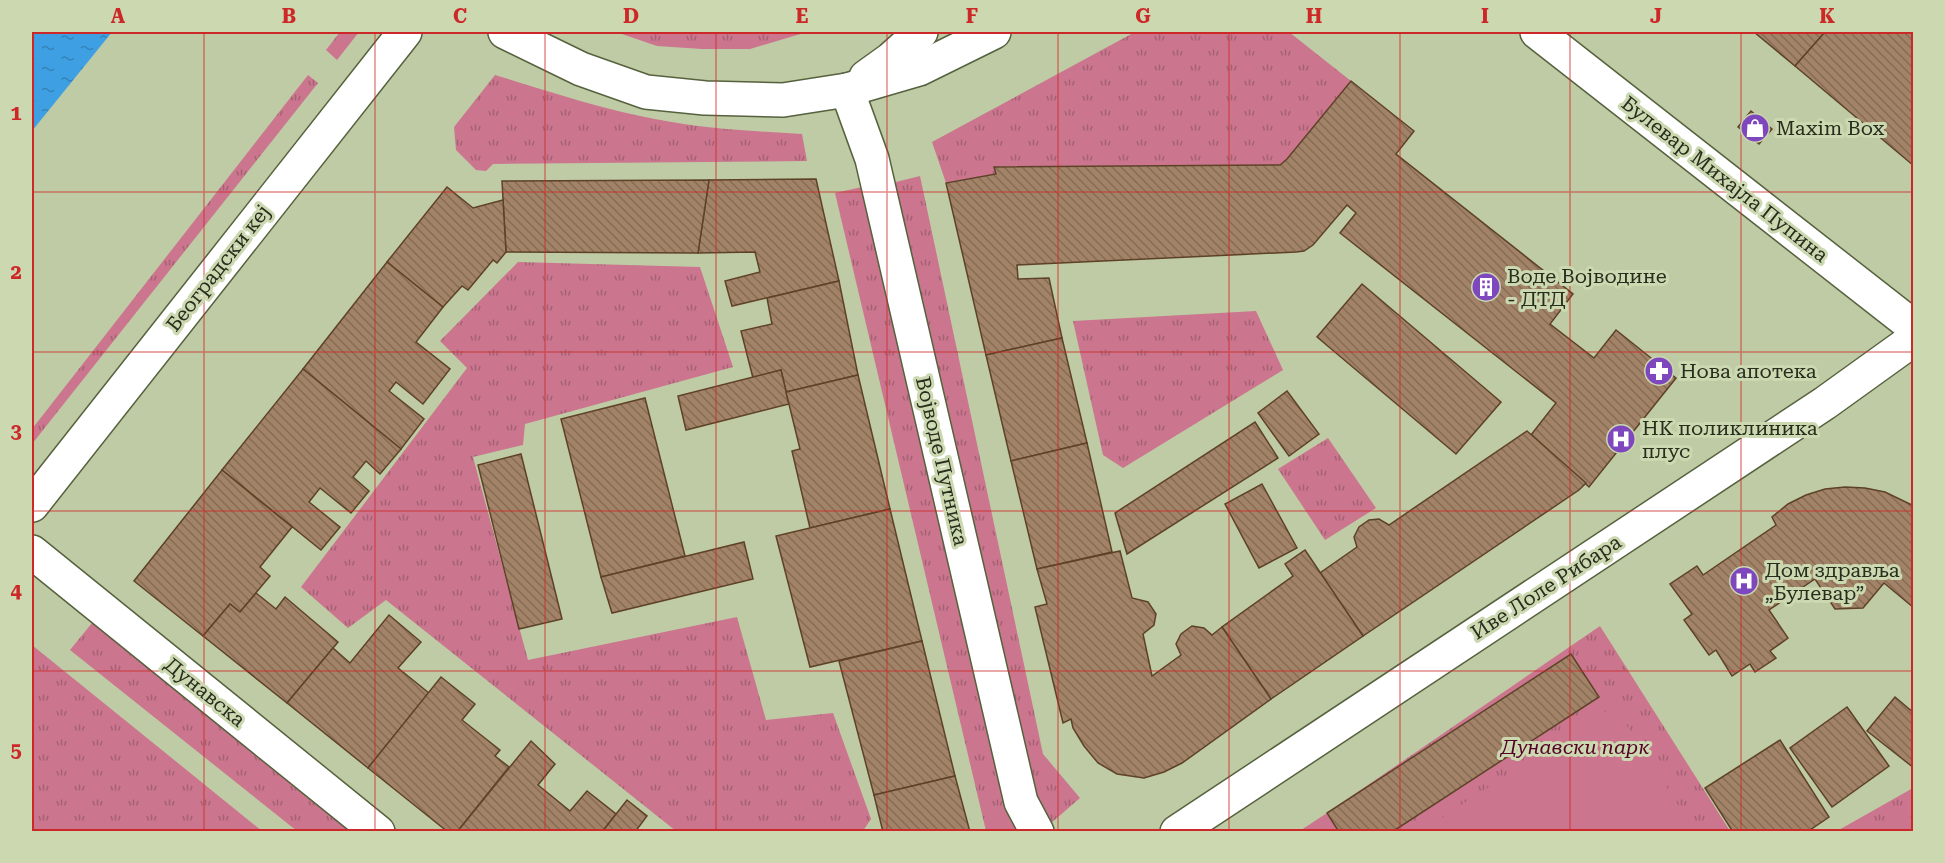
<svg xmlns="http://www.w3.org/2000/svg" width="1945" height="863" viewBox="0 0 1945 863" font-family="'Roboto Serif',serif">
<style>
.grass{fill:url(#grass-tufts)}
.garden{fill:#cb768e}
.water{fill:url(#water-ripples)}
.building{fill:url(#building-back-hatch);stroke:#5e4228;stroke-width:1.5}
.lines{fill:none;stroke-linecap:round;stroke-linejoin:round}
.street-casing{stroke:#56613e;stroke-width:36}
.secondary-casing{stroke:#56613e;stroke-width:36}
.street{stroke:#fff;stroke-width:33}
.secondary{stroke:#fff;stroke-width:33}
.grid{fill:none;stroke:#cd2828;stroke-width:1.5;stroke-opacity:0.55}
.labels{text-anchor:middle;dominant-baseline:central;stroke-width:6;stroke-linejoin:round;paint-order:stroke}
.poi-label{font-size:20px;fill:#282d1e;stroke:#cbd8b0;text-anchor:start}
.street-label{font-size:20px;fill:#282d1e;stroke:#cbd8b0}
.park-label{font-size:20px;font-style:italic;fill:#550026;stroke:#cbd8b0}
.neatline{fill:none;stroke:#cd2828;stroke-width:2}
.grid-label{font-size:20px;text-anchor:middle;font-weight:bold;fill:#cd2828}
</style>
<defs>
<pattern id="grass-tufts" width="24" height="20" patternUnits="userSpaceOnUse" patternTransform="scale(1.5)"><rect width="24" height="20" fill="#cb768e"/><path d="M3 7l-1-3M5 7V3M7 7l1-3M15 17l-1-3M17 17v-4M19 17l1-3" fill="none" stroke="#a56173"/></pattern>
<pattern id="water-ripples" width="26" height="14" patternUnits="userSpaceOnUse" patternTransform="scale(1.5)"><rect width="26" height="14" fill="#3ea0e2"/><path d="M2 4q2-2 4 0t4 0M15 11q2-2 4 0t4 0" fill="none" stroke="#3483b7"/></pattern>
<pattern id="building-back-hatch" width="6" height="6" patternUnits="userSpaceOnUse" patternTransform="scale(1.5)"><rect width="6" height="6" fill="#a38368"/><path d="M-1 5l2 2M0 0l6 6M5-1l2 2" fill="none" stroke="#856c55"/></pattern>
</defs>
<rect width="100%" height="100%" fill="#becba4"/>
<g class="grass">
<polygon points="340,32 359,32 337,60 326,50"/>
<polygon points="616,32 807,32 750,49 702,49 657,46"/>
<polygon points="1135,32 1289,32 1351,81 1287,159 1280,165 994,167 996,174 946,183 932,142"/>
<polygon points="308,75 318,83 32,444 32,429"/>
<path d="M495,75C548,91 601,109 655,119C704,129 753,131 802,134L807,161L493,164L486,171L476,170L456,150L454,127Z"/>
<polygon points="920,176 1043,754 1080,798 1050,824 1033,804 888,184"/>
<polygon points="871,185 1021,831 986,831 835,193"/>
<polygon points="518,262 700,267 733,367 525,424 523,445 473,457 528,660 737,617 766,720 833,713 871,819 863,831 676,831 386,600 348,628 301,587 467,368 440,341"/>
<polygon points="1256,311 1283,370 1123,468 1103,455 1073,321"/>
<polygon points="1328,438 1376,508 1325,540 1278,469"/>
<polygon points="92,623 354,831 297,831 70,650"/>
<polygon points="1600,626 1730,831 1298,832 1327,813"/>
<polygon points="32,645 262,831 32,831"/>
<polygon points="1913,788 1913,831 1837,831"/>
</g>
<polygon class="garden" points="1614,706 1695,831 1421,831"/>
<polygon class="water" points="32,32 112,32 32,131"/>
<g class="building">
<polygon points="1754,32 1825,32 1795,66"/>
<polygon points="1825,32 1914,32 1914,166 1795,66"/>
<polygon points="1351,81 1414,131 1396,154 1573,294 1550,324 1594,358 1616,330 1676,378 1589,487 1531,435 1556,403 1340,233 1356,213 1347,205 1313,245 1304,251 1296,252 1017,265 1018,279 1049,278 1062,338 986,355 946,183 996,174 994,167 1280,165 1287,159"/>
<polygon points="1751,111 1772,129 1759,144 1738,127"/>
<polygon points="816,179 839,281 732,306 725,281 760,272 755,252 698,253 709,180"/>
<polygon points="709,180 698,253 506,252 502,181"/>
<polygon points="447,187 473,208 503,200 506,252 497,263 493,260 468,290 462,286 443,307 387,262"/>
<polygon points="387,262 443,307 416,342 450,369 423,404 396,382 389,391 424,419 401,449 303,369"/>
<polygon points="839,281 858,375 786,392 781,370 753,378 741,331 772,324 767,298"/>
<polygon points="1362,284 1501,402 1456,454 1317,337"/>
<polygon points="1062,338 1087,443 1011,461 986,355"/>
<polygon points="303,369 401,449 380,474 366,461 353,477 369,491 351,513 320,488 309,502 340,527 321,550 222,470"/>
<polygon points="781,370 789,404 686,430 678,396"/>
<polygon points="858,375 890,509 810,528 792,451 800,449 786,392"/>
<polygon points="1287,391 1319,434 1289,456 1258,413"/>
<polygon points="645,398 685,556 601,577 561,419"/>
<polygon points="1255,422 1278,458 1127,554 1115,513"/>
<polygon points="1527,431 1586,483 1579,490 1363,636 1320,573 1357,547 1354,537 1359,527 1369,520 1379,519 1389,525"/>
<polygon points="1087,443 1112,552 1037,569 1011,461"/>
<polygon points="521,454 562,619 519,629 478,465"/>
<polygon points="222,470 292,527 260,567 270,576 240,612 230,604 203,636 134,581"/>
<polygon points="1262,484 1297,548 1259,568 1225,504"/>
<polygon points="1845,487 1865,488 1885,492 1914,506 1914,608 1884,583 1863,608 1835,609 1815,579 1769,610 1788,638 1770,651 1776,658 1755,672 1750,664 1732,676 1716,650 1709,655 1684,620 1692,614 1670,584 1697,566 1703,575 1776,525 1772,517 1788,504 1806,495 1825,489"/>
<polygon points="890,509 922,641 810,667 776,536"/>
<polygon points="744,542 753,579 612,613 601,577"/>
<polygon points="1305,550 1363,636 1271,699 1222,627 1293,576 1285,564"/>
<polygon points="1120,551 1132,598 1148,602 1156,614 1154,625 1143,634 1152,676 1181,655 1176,644 1181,634 1192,626 1204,628 1212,635 1222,627 1271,699 1182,763 1164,772 1144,778 1117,774 1098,763 1084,746 1073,728 1071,719 1063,723 1035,607 1047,604 1037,569"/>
<polygon points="256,593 276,609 285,597 338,642 287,703 203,636 230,604 240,612"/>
<polygon points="389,615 421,642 398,668 429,693 368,768 287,703 333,648 350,663"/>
<polygon points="922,641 955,776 874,795 839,661"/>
<polygon points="1571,654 1599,697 1392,832 1339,832 1327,813"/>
<polygon points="441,677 475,704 462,720 500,750 495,756 509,767 457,832 448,832 368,768"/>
<polygon points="1895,697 1914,713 1914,768 1867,731"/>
<polygon points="1847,707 1889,766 1832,807 1790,748"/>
<polygon points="1780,740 1829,817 1807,832 1733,832 1705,788"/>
<polygon points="531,741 555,764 538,785 570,811 587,791 616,814 602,832 457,832"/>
<polygon points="955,776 970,832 883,832 874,795"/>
<polygon points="627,800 647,816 635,832 602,832"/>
</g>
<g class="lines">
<g class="street-casing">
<g id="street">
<polyline points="847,90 872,159 1021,802 1037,832"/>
<polyline points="32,552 378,832"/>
<polyline points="1177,832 1825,403 1914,339"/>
</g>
</g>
<g class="secondary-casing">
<g id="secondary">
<polyline points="505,32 581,69 646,92 705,98 783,100 847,90 919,69 994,32"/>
<polyline points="1537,32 1914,327"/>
<polyline points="866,77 891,59 921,32"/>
<polyline points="32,505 405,32"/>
</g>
</g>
<use href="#street" class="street"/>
<use href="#secondary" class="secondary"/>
</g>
<path class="grid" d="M204,32V832M375,32V832M545,32V832M716,32V832M887,32V832M1058,32V832M1229,32V832M1400,32V832M1570,32V832M1741,32V832M32,192H1914M32,352H1914M32,511H1914M32,671H1914"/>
<defs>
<g id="shop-disc" transform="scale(1.5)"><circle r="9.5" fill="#7f47bd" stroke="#cbd8b0"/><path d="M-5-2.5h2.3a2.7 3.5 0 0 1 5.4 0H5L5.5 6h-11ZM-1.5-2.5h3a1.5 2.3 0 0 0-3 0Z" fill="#fff"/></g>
<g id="building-disc" transform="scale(1.5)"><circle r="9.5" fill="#7f47bd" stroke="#cbd8b0"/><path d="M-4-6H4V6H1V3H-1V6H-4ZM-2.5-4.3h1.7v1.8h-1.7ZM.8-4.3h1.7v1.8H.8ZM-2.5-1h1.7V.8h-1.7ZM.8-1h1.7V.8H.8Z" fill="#fff"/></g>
<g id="pharmacy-disc" transform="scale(1.5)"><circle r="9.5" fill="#7f47bd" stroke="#cbd8b0"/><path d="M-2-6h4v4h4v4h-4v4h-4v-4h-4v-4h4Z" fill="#fff"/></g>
<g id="hospital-disc" transform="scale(1.5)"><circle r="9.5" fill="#7f47bd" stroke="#cbd8b0"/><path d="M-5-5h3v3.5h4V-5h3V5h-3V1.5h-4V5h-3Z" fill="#fff"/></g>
</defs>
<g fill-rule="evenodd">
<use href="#shop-disc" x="1755" y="128"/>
<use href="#building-disc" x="1486" y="287"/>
<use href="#pharmacy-disc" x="1659" y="371"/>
<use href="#hospital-disc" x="1621" y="439"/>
<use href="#hospital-disc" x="1744" y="581"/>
</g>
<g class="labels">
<g class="poi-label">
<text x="1776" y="128">Maxim Box</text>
<text x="1507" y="276">Воде Војводине<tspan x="1507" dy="23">- ДТД</tspan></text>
<text x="1680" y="371">Нова апотека</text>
<text x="1642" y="428">НК поликлиника<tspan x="1642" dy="23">плус</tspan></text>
<text x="1765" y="570">Дом здравља<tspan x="1765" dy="23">„Булевар”</tspan></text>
</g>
<g class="street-label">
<text transform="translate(1725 179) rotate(38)">Булевар Михајла Пупина</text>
<text transform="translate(218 268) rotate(-52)">Београдски кеј</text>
<text transform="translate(942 461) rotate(77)">Војводе Путника</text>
<text transform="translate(1546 587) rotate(-33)">Иве Лоле Рибара</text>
<text transform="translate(205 692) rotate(39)">Дунавска</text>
</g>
<g class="park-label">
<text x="1575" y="747">Дунавски парк</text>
</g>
</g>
<rect width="1945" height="863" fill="none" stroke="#cbd8b0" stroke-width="66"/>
<rect x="33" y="33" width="1879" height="797" class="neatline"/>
<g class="grid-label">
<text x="118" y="23">A</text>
<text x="289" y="23">B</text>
<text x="460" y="23">C</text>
<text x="631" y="23">D</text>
<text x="802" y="23">E</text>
<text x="972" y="23">F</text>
<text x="1143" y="23">G</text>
<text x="1314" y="23">H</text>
<text x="1485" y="23">I</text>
<text x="1656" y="23">J</text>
<text x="1827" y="23">K</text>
<text x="16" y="120">1</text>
<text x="16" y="279">2</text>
<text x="16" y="438">3</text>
<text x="16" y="598">4</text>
<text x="16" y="757">5</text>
</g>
</svg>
